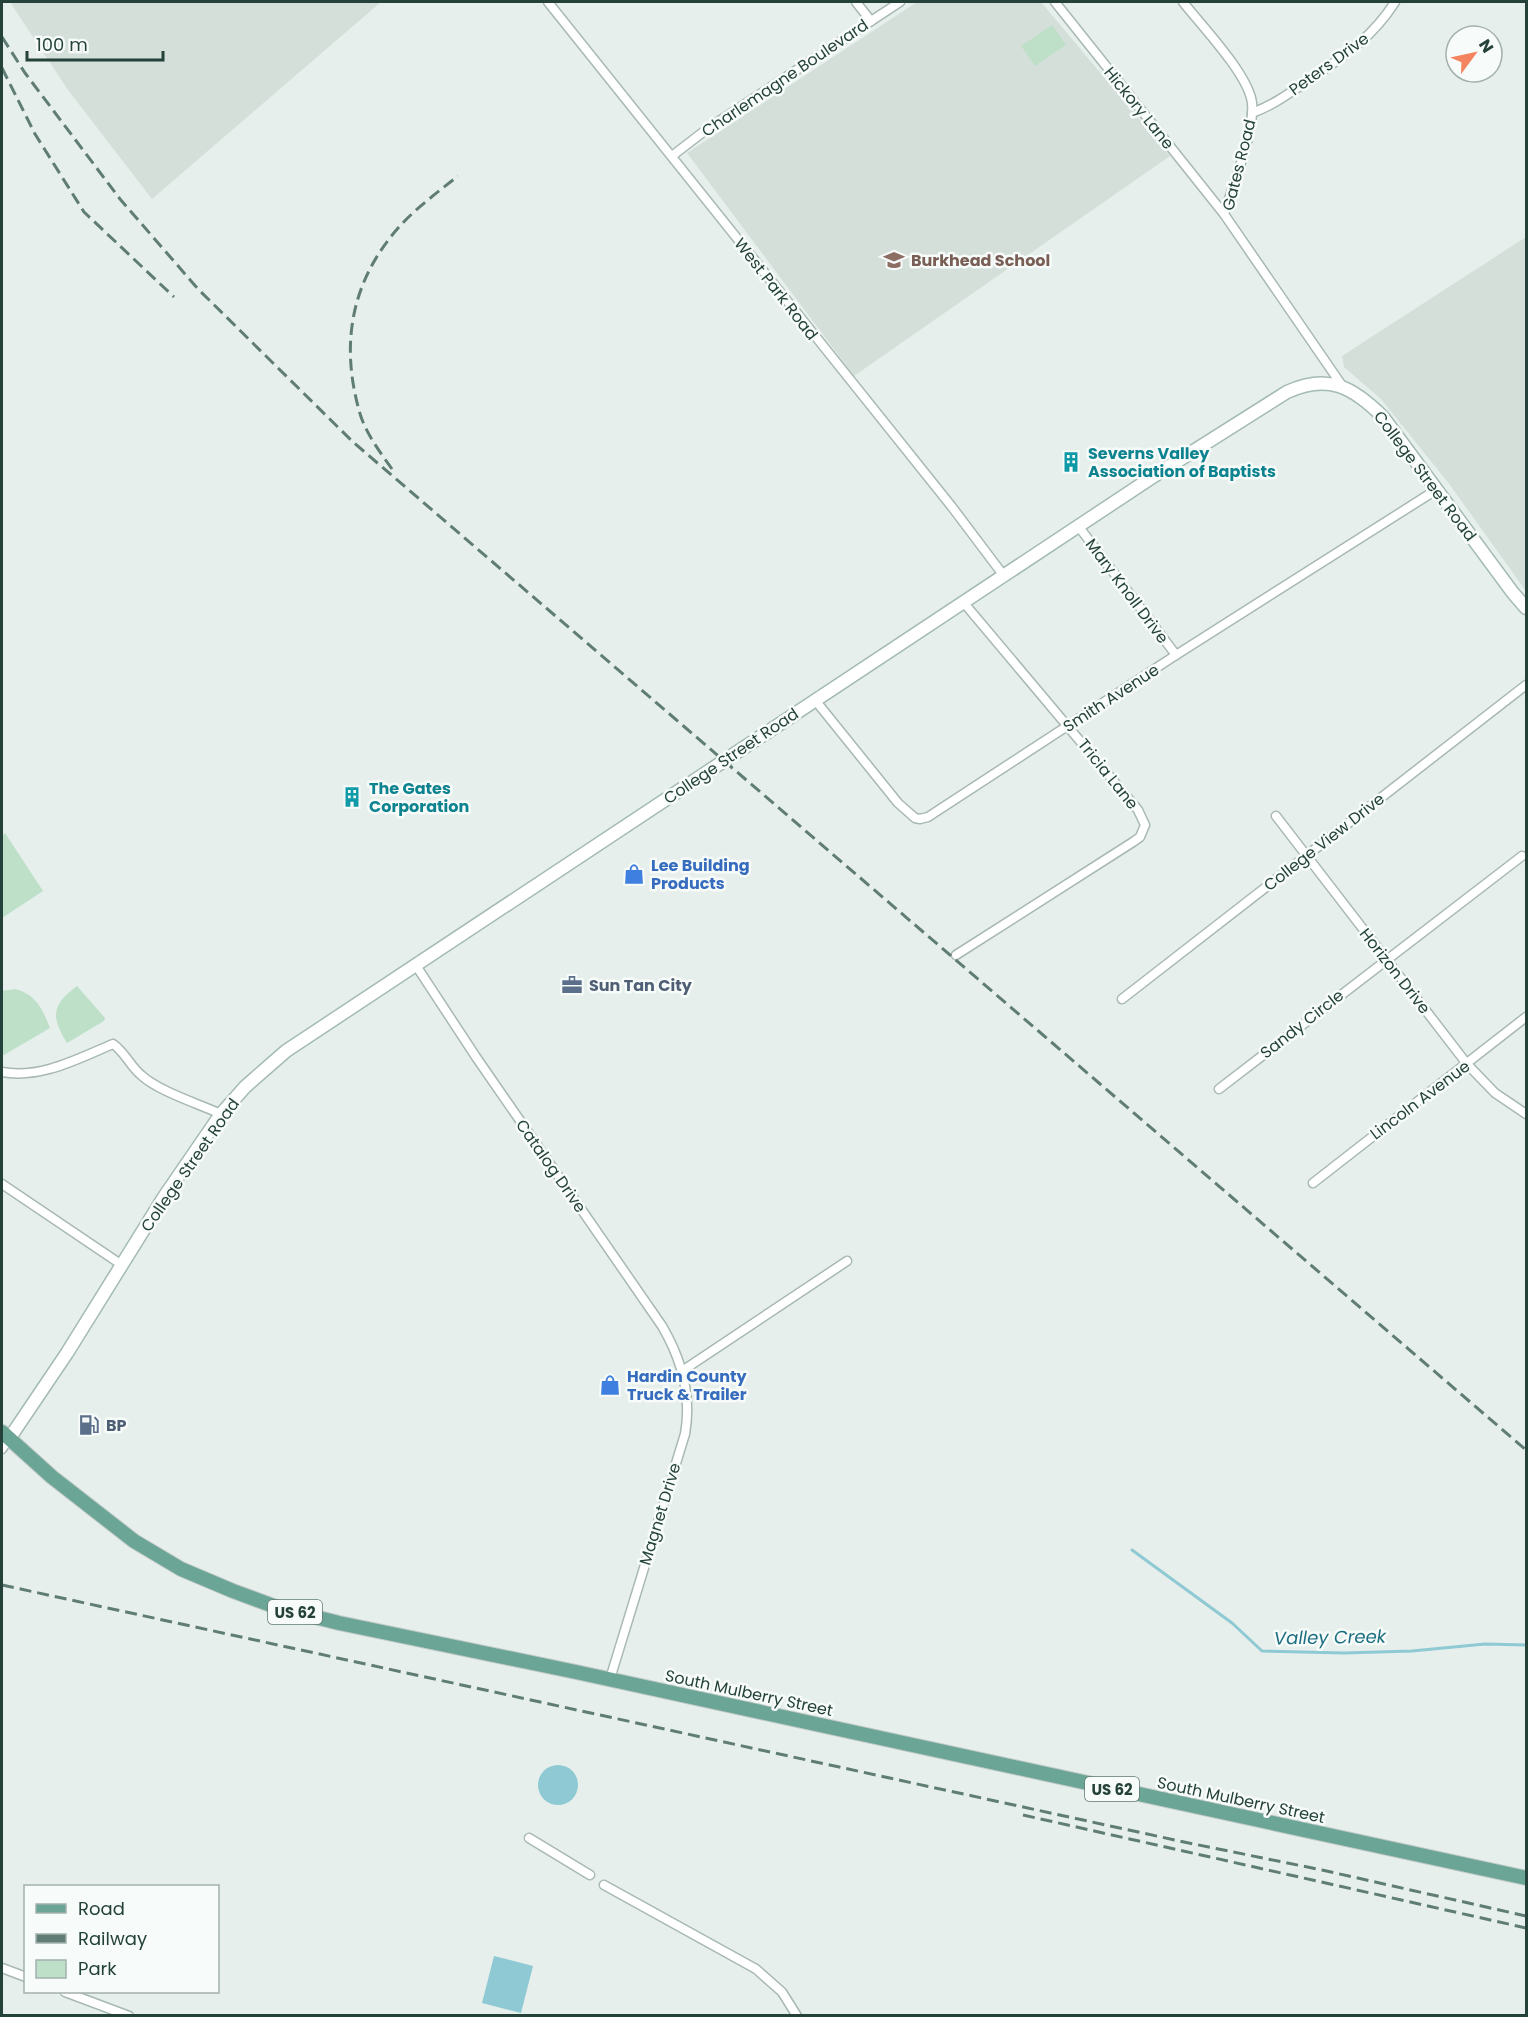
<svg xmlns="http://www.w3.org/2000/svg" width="1528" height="2017" viewBox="0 0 1528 2017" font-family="Poppins,sans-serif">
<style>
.built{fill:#d4dfda}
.green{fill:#bfe0c8}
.water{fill:#8ec9d4}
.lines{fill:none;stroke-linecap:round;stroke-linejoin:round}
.stream{stroke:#8ec9d4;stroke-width:3}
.street-casing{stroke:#a8b8b2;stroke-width:11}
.secondary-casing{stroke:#a4bbb3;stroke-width:15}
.primary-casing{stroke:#c2cac8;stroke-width:16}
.street{stroke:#fff;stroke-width:8}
.secondary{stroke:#fff;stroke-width:12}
.primary{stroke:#6aa596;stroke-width:14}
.rail{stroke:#5f7d75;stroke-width:3;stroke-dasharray:12 6;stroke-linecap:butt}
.labels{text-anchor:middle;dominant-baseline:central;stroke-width:5;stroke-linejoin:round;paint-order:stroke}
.shield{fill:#f7fbf9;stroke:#637a73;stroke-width:1.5}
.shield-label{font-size:15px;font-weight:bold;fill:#24423a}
.street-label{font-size:16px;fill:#24423a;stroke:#f7fbf9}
.education-label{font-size:16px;font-weight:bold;fill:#785e54;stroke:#f7fbf9;text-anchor:start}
.culture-label{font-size:16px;font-weight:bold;fill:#0d838f;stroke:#f7fbf9;text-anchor:start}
.shop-label{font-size:16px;font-weight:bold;fill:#366cbe;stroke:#f7fbf9;text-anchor:start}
.service-label{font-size:16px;font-weight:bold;fill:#4e5e75;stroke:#f7fbf9;text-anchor:start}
.water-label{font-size:18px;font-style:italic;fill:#1c6f80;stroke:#f7fbf9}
</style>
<rect width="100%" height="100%" fill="#e6efeb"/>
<g class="built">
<polygon points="10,2 381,2 152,199 68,90"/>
<polygon points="917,2 1041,2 1170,156 854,376 687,153"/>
<polygon points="1526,237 1526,591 1450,485 1381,399 1344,367 1342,356"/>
</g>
<g class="green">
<polygon points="1052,25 1066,45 1035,66 1021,46"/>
<polygon points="5,833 43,891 2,918 2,836"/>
<path d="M77,986L105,1018L104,1021L67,1043C51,1017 51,1005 77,986Z"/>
<path d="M15,989C36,994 43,1010 50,1028L4,1055L2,1054V991Z"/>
</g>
<g class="water">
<circle cx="558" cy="1785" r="20"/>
<polygon points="494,1956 533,1966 521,2013 482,2003"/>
</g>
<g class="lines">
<polyline class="stream" points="1132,1550 1232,1623 1262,1651 1344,1653 1412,1651 1485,1644 1526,1645"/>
<g class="street-casing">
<g id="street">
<polyline points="548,2 952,507 1004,576"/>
<polyline points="856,2 871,21"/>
<polyline points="1055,2 1224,214"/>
<path d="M1183,2C1201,25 1249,75 1252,103C1255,130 1233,186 1224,214L1343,387"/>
<path d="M1252,113C1274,105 1291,92 1309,80C1344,56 1372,38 1395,2"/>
<polyline points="672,156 707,129 900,2"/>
<polyline points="1079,527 1176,655"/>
<polyline points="815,700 898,803 915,818 920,819 928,817 1176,655 1436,490"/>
<polyline points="1276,816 1467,1064 1495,1093 1526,1114"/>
<polyline points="956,955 1133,842 1140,837 1145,825 1138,810 964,603"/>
<path d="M415,964L476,1057L662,1326C682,1360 692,1395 685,1434L610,1679"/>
<polyline points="1122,999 1526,685"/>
<path d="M2,1072C41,1079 77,1059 113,1044C125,1052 130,1066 141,1075C158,1091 199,1104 221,1114"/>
<polyline points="1219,1089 1522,856"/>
<polyline points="1313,1183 1526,1017"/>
<polyline points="2,1184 122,1265"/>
<polyline points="682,1371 847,1261"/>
<polyline points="2,1449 9,1439"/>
<polyline points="529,1838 590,1875"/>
<polyline points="604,1885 756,1969 782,1992 797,2016"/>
<polyline points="2,1968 26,1977"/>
<polyline points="65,1992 129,2016"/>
</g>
</g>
<g class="secondary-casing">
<path id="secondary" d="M9,1439L67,1353L164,1197L221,1114L245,1087L286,1051L1154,476L1287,392C1328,373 1353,387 1383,417L1513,593L1526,608"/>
</g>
<g class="primary-casing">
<polyline id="primary" points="2,1432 52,1477 134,1541 181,1569 233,1591 279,1608 339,1623 576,1672 1526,1878"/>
</g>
<use href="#street" class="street"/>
<use href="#secondary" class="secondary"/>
<use href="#primary" class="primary"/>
<g class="rail">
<polyline points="2,37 25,73 120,199 198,289 353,442 1526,1450"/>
<polyline points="2,68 35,134 84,212 174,297"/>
<path d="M392,469C380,452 364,431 359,410C340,342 352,280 399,227C416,208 438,192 458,176"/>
<polyline points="2,1585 1184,1842 1322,1870 1526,1916"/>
<polyline points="1023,1815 1526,1928"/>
</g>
</g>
<defs>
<g id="school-bare" transform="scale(1.62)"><path d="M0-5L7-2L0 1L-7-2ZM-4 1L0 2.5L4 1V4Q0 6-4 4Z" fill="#8d6e63" stroke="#f7fbf9" stroke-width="2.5" paint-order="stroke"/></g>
<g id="building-bare" transform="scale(1.62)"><path d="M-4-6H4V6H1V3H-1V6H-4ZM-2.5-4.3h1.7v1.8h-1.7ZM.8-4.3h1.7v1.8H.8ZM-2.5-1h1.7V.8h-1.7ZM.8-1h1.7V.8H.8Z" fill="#0f9aa8" stroke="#f7fbf9" stroke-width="2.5" paint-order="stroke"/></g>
<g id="shop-bare" transform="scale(1.62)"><path d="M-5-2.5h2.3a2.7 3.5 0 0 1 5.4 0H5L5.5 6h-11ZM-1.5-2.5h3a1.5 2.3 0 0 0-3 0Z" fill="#3f7fe0" stroke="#f7fbf9" stroke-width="2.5" paint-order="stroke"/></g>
<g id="office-bare" transform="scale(1.62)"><path d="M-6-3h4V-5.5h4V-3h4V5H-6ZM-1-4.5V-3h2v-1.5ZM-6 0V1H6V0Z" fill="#5c6f8a" stroke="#f7fbf9" stroke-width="2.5" paint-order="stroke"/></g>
<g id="fuel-bare" transform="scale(1.62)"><path d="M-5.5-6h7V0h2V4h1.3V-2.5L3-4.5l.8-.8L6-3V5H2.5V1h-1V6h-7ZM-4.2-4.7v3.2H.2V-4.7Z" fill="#5c6f8a" stroke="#f7fbf9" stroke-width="2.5" paint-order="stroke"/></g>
</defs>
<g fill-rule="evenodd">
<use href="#school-bare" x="894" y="260"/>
<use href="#building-bare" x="1071" y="462"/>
<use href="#building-bare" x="352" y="797"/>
<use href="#shop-bare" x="634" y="874"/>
<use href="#office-bare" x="572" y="985"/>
<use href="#shop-bare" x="610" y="1385"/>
<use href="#fuel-bare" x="89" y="1425"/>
</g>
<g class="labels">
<g class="shield">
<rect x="268" y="1600" width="54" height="24" rx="4.5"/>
<rect x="1085" y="1777" width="54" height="24" rx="4.5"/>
</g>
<g class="shield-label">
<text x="295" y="1612">US 62</text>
<text x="1112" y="1789">US 62</text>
</g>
<g class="street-label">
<text transform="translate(1329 64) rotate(-36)">Peters Drive</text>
<text transform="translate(785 78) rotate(-34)">Charlemagne Boulevard</text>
<text transform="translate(1139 108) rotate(51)">Hickory Lane</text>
<text transform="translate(1239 165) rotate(-76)">Gates Road</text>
<text transform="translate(776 289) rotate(52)">West Park Road</text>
<text transform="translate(1425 476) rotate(53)">College Street Road</text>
<text transform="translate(1127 591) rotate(53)">Mary Knoll Drive</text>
<text transform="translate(1111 698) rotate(-33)">Smith Avenue</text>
<text transform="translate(731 756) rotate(-34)">College Street Road</text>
<text transform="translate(1108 774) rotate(51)">Tricia Lane</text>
<text transform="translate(1324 842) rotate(-38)">College View Drive</text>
<text transform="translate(1395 971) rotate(52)">Horizon Drive</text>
<text transform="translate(1302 1024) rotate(-38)">Sandy Circle</text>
<text transform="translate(1420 1100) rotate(-37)">Lincoln Avenue</text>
<text transform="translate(190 1165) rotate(-55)">College Street Road</text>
<text transform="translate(551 1166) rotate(55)">Catalog Drive</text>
<text transform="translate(660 1514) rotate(-73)">Magnet Drive</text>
<text transform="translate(749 1693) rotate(12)">South Mulberry Street</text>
<text transform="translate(1241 1800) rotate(12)">South Mulberry Street</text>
</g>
<g class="education-label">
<text x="911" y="260">Burkhead School</text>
</g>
<g class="culture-label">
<text x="1088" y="453">Severns Valley<tspan x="1088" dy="18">Association of Baptists</tspan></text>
<text x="369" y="788">The Gates<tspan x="369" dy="18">Corporation</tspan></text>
</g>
<g class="shop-label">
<text x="651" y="865">Lee Building<tspan x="651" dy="18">Products</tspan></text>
<text x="627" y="1376">Hardin County<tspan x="627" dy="18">Truck &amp; Trailer</tspan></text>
</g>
<g class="service-label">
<text x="589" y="985">Sun Tan City</text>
<text x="106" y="1425">BP</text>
</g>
<g class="water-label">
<text transform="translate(1330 1637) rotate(-1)">Valley Creek</text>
</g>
</g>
<rect width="1528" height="2017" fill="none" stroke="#24423a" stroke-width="6"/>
<rect x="24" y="1885" width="195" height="108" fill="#f7fbf9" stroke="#a3b1ad" stroke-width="1.5"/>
<rect x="36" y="1904" width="30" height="9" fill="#6aa596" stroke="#a3b1ad" stroke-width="1.5"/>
<text x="78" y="1915" font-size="18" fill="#24423a">Road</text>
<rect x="36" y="1934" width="30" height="9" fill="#5f7d75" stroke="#a3b1ad" stroke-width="1.5"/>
<text x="78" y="1945" font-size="18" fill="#24423a">Railway</text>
<rect x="36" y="1960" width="30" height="18" fill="#bfe0c8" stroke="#a3b1ad" stroke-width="1.5"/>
<text x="78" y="1975" font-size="18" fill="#24423a">Park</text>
<g transform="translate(1474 54) rotate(57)"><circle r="28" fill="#f7fbf9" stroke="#a3b1ad" stroke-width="1.5"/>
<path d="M0-4.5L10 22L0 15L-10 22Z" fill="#f4845f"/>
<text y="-9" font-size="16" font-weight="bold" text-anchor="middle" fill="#24423a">N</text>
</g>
<path d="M27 51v9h136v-9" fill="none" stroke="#24423a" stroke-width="3"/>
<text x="36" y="51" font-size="18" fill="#24423a" stroke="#f7fbf9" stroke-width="4.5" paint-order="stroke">100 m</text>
</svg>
